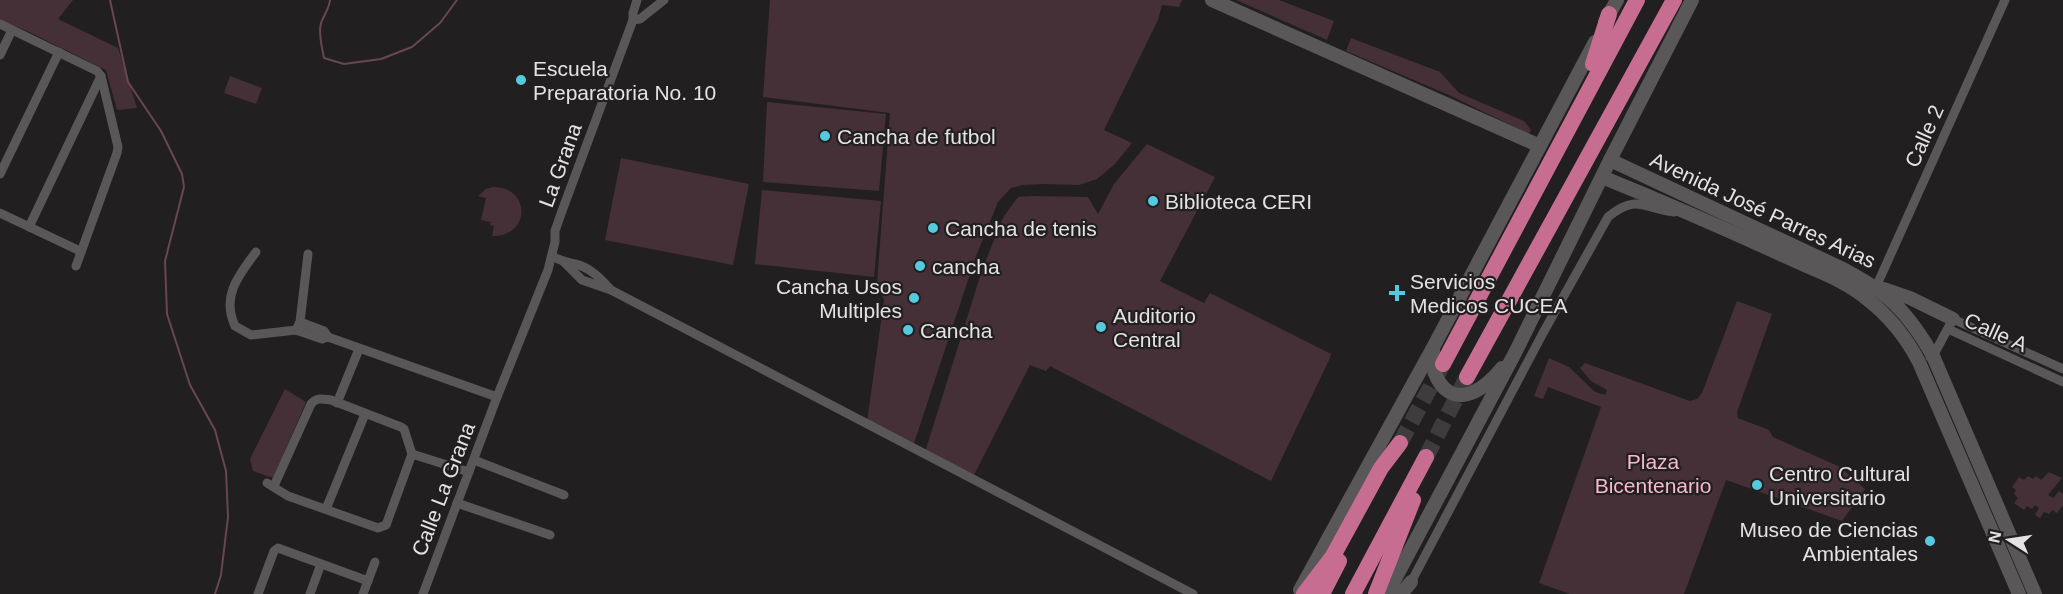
<svg xmlns="http://www.w3.org/2000/svg" width="2063" height="594" viewBox="0 0 2063 594" font-family="Arial,sans-serif">
<style>
.green{fill:#463038}
.lines{fill:none;stroke-linecap:round;stroke-linejoin:round}
.stream{stroke:#684652;stroke-width:2}
.highway-tunnel{stroke:#3f3c3d;stroke-width:16;stroke-dasharray:16 8;stroke-linecap:butt}
.street{stroke:#5a5758;stroke-width:9}
.secondary{stroke:#5a5758;stroke-width:14}
.highway{stroke:#c86d92;stroke-width:16}
.poi-dot{fill:#55cade;stroke:#221f20;stroke-width:2}
.labels{text-anchor:middle;dominant-baseline:central;stroke-width:4.5;stroke-linejoin:round;paint-order:stroke}
.poi-label{font-size:21px;fill:#e4e2e2;stroke:#221f20;text-anchor:start}
.street-label{font-size:21px;fill:#e4e2e2;stroke:#221f20}
.park-label{font-size:21px;fill:#f8b8cf;stroke:#221f20}
</style>
<rect width="100%" height="100%" fill="#221f20"/>
<g class="green">
<polygon points="0,0 73,0 58,19 118,48 137,108 117,110 106,70 29,32 0,20"/>
<polygon points="770,0 1182,0 1179,7 1162,5 1158,20 1104,130 1132,143 1115,164 1097,179 1079,185 1044,184 1023,185 1011,188 998,202 976,256 914,443 867,422 884,300 877,283 890,113 763,97"/>
<polygon points="1236,0 1279,0 1334,21 1327,40"/>
<polygon points="1351,38 1440,72 1459,93 1524,121 1531,130 1529,134 1449,95 1346,51"/>
<polygon points="230,76 262,88 256,104 224,93"/>
<polygon points="767,102 886,114 879,191 763,182"/>
<polygon points="1147,144 1215,177 1160,281 1204,303 1210,293 1331,354 1329,360 1271,481 1050,366 1046,371 1030,365 973,477 925,452 983,267 1004,216 1018,197 1031,196 1088,197 1098,214 1114,184"/>
<polygon points="621,158 749,184 733,265 605,240"/>
<path d="M494,187C532,188 530,237 492,236L494,226L490,225L491,222L481,220L486,198L478,196L486,189Z"/>
<polygon points="762,190 881,201 874,277 755,264"/>
<polygon points="1737,301 1772,314 1737,412 1738,418 1769,430 1773,437 1840,467 1865,489 1842,521 1726,480 1684,594 1570,594 1539,583 1601,407 1548,387 1543,399 1534,396 1549,358 1569,367 1595,392 1605,395 1607,390 1591,381 1580,368 1585,363 1690,401 1697,399 1702,393"/>
<polygon points="285,389 306,402 273,478 253,471 250,459"/>
<polygon points="2049,472 2062,478 2048,495 2053,498 2059,491 2063,494 2063,505 2057,513 2052,510 2049,514 2044,512 2040,518 2035,515 2039,508 2035,505 2032,509 2027,506 2024,510 2014,503 2018,498 2014,494 2016,490 2012,487 2019,477 2024,480 2028,476 2033,479 2036,476 2041,480"/>
</g>
<g class="lines">
<g class="stream">
<polyline points="110,0 128,82 161,131 182,174 184,187 165,261 167,314 190,385 215,430 226,471 228,517 221,575 215,594"/>
<path d="M330,0C329,9 324,15 321,23C318,34 322,47 324,58L344,64L381,59L412,47L440,23L457,0"/>
</g>
<g class="highway-tunnel">
<polyline points="1400,443 1443,364"/>
<polyline points="1426,457 1467,377"/>
</g>
<g class="street">
<polyline points="633,20 640,19 664,0"/>
<polyline points="0,24 97,71 101,76 118,147 117,153 76,266"/>
<polyline points="0,55 12,30"/>
<polyline points="0,174 59,52"/>
<polyline points="0,213 80,251"/>
<polyline points="29,227 101,76"/>
<path d="M256,252C239,275 221,296 235,326L251,335L296,330L300,322L308,254"/>
<path d="M552,256C560,261 567,262 575,264C590,267 601,279 611,290"/>
<polyline points="564,262 582,280 611,290 1193,594"/>
<polyline points="1876,287 2005,0"/>
<polyline points="300,322 324,331 328,337"/>
<polyline points="1948,329 2063,382"/>
<polyline points="296,330 322,339 328,337 497,397"/>
<polyline points="1930,357 1933,356 1953,319 2063,369"/>
<polyline points="337,403 359,349"/>
<polyline points="412,454 469,472"/>
<polyline points="474,460 564,495"/>
<polyline points="267,483 288,496 378,528 386,525 412,454"/>
<path d="M274,486L311,404C317,397 322,399 331,400L401,427L404,429L412,454"/>
<polyline points="457,503 550,535"/>
<polyline points="326,509 365,414"/>
<path d="M1409,586L1543,333L1608,217C1637,193 1644,209 1674,212"/>
<polyline points="258,594 274,551 278,548 368,581"/>
<polyline points="310,594 321,564"/>
<polyline points="363,594 375,562"/>
<polyline points="423,594 497,397 548,270 555,242 555,231 562,211 633,20 633,13 637,0"/>
</g>
<g class="secondary">
<polyline points="1212,0 1540,146"/>
<polyline points="1605,22 1617,0"/>
<path d="M1610,160L1841,268C1887,292 1907,310 1933,356L2035,594"/>
<path d="M1602,177C1666,203 1728,230 1791,259C1816,271 1845,280 1867,299C1889,316 1906,337 1919,362L2019,594"/>
<polyline points="1884,289 1910,298 1953,319"/>
<path d="M1433,351C1429,371 1443,401 1468,394C1482,390 1493,379 1502,368"/>
<polyline points="1300,590 1436,342 1595,42"/>
<polyline points="1387,594 1515,353 1610,160 1692,0"/>
<polyline points="1401,594 1411,582"/>
</g>
<g class="highway">
<polyline points="1593,64 1609,14"/>
<polyline points="1443,364 1637,0"/>
<polyline points="1467,377 1674,0"/>
<polyline points="1304,594 1333,556 1381,468 1400,443"/>
<polyline points="1322,594 1339,561"/>
<polyline points="1353,594 1426,457"/>
<polyline points="1376,594 1413,500"/>
</g>
</g>
<g class="poi-dot">
<circle cx="521" cy="80" r="6"/>
<circle cx="825" cy="136" r="6"/>
<circle cx="1153" cy="201" r="6"/>
<circle cx="933" cy="228" r="6"/>
<circle cx="920" cy="266" r="6"/>
<path d="M1394 284h6v6h6v6h-6v6h-6v-6h-6v-6h6z"/>
<circle cx="914" cy="298" r="6"/>
<circle cx="1101" cy="327" r="6"/>
<circle cx="908" cy="330" r="6"/>
<circle cx="1757" cy="485" r="6"/>
<circle cx="1930" cy="541" r="6"/>
</g>
<g class="labels">
<g class="poi-label">
<text x="533" y="68">Escuela<tspan x="533" dy="24">Preparatoria No. 10</tspan></text>
<text x="837" y="136">Cancha de futbol</text>
<text x="1165" y="201">Biblioteca CERI</text>
<text x="945" y="228">Cancha de tenis</text>
<text x="932" y="266">cancha</text>
<text x="1410" y="281">Servicios<tspan x="1410" dy="24">Medicos CUCEA</tspan></text>
<text x="902" y="286" text-anchor="end">Cancha Usos<tspan x="902" dy="24">Multiples</tspan></text>
<text x="1113" y="315">Auditorio<tspan x="1113" dy="24">Central</tspan></text>
<text x="920" y="330">Cancha</text>
<text x="1769" y="473">Centro Cultural<tspan x="1769" dy="24">Universitario</tspan></text>
<text x="1918" y="529" text-anchor="end">Museo de Ciencias<tspan x="1918" dy="24">Ambientales</tspan></text>
</g>
<g class="street-label">
<text transform="translate(1924 136) rotate(-66)">Calle 2</text>
<text transform="translate(560 165) rotate(-70)">La Grana</text>
<text transform="translate(1763 210) rotate(25)">Avenida José Parres Arias</text>
<text transform="translate(1996 332) rotate(24)">Calle A</text>
<text transform="translate(443 489) rotate(-69)">Calle La Grana</text>
</g>
<g class="park-label">
<text x="1653" y="461">Plaza<tspan x="1653" dy="24">Bicentenario</tspan></text>
</g>
</g>
<g transform="translate(2009 540) rotate(282)" stroke="#221f20" stroke-width="4.5" paint-order="stroke">
<path d="M0-4.5L10 22L0 15L-10 22Z" fill="#e4e2e2"/>
<text y="-9" font-size="16" font-weight="bold" text-anchor="middle" fill="#e4e2e2">N</text>
</g>
</svg>
